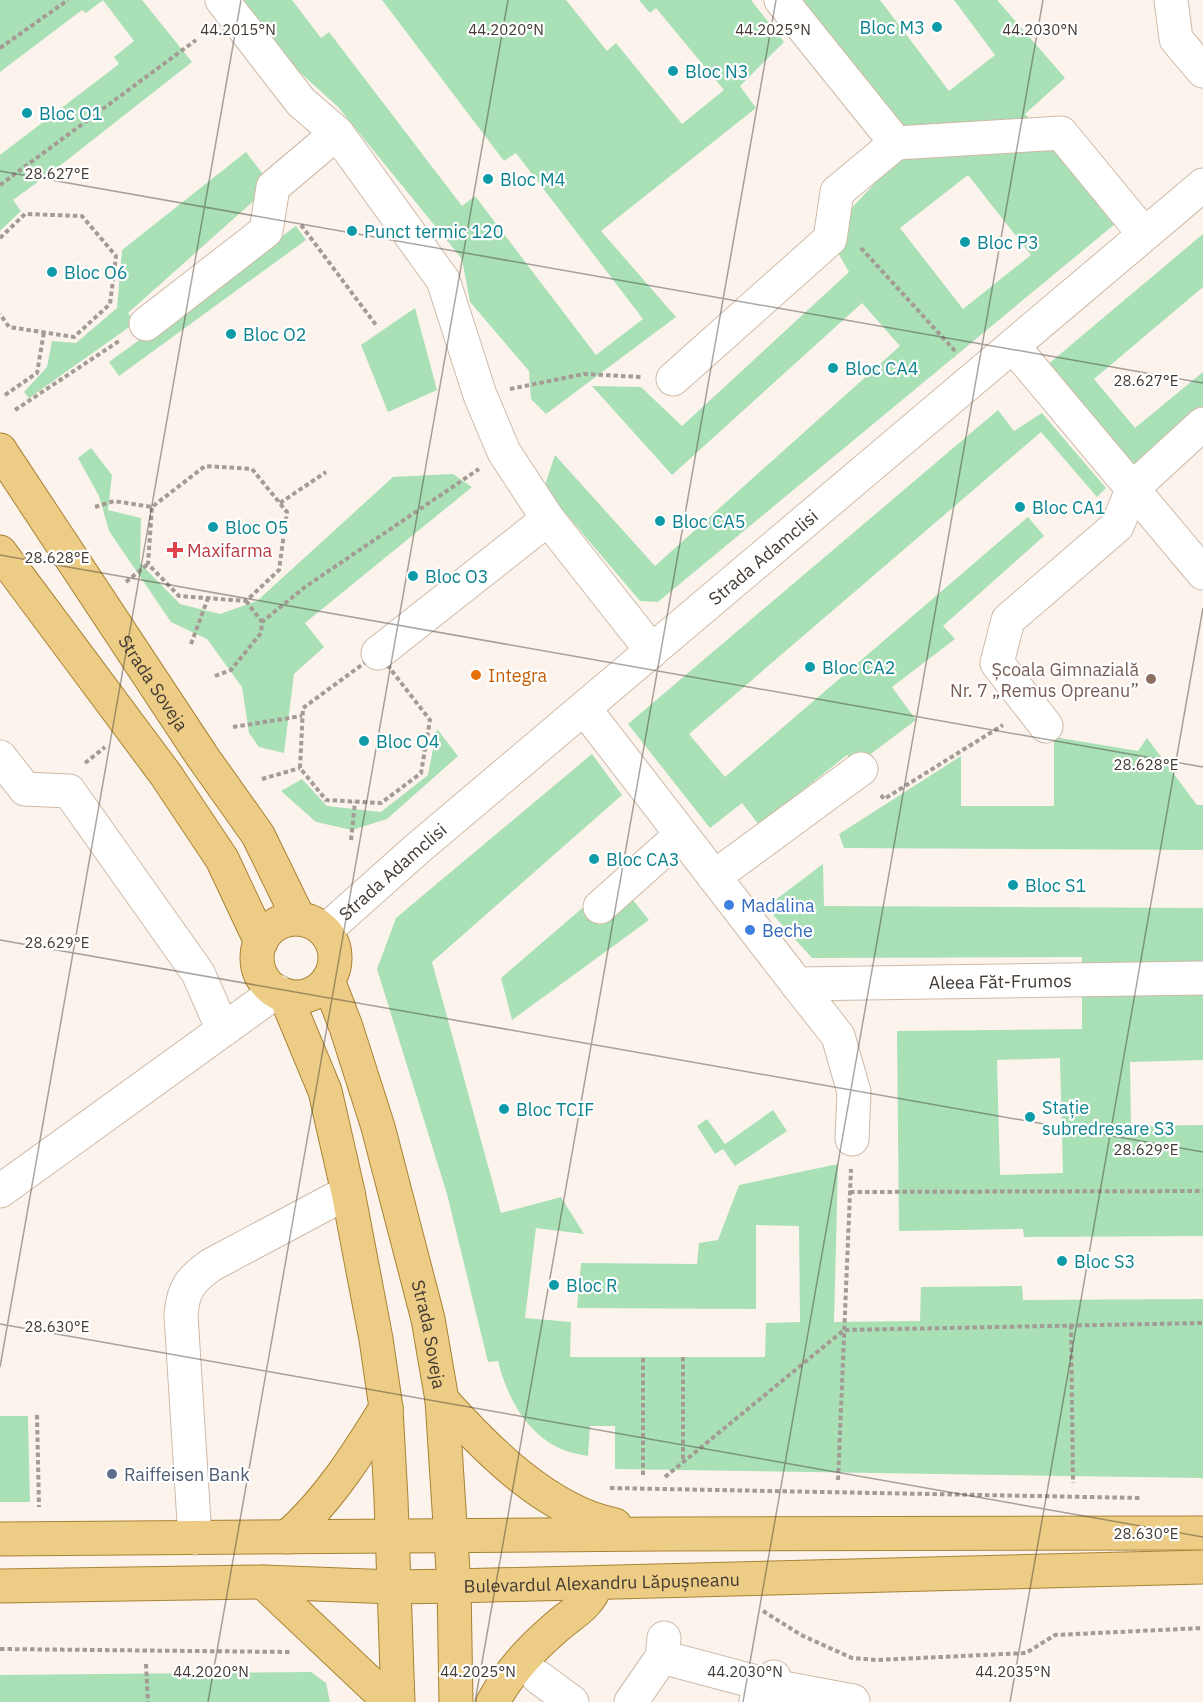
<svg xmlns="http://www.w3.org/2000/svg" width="1203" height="1702" viewBox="0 0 1203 1702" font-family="'IBM Plex Sans',sans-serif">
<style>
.green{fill:#a9e0b6;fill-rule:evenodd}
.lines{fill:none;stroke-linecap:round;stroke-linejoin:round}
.minor-casing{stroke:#cebaa8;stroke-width:35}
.major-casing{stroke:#a98334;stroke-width:35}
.path{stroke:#a39b94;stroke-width:4;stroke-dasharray:4.5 3;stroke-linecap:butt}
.minor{stroke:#fff;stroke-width:33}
.major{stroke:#edcd86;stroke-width:33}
.ticks{fill:none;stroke:#423a33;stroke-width:1.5;stroke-opacity:0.45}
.culture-dot{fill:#0f9aa8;stroke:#fff;stroke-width:2}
.health-dot{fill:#e0444e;stroke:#fff;stroke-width:2}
.food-dot{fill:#e8710a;stroke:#fff;stroke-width:2}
.education-dot{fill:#8d6e63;stroke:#fff;stroke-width:2}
.shop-dot{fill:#3f7fe0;stroke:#fff;stroke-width:2}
.service-dot{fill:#5c6f8a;stroke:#fff;stroke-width:2}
.labels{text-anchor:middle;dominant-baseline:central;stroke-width:4.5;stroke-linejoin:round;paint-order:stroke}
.culture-label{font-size:18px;fill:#0d838f;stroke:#fff;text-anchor:start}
.health-label{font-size:18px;fill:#be3a42;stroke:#fff;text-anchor:start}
.street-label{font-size:18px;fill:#423a33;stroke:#fff}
.education-label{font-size:18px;fill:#785e54;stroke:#fff;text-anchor:end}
.food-label{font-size:18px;fill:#c56008;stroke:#fff;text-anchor:start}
.shop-label{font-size:18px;fill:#366cbe;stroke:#fff;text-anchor:start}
.service-label{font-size:18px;fill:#4e5e75;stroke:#fff;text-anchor:start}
.ticks-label{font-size:15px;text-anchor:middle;fill:#423a33;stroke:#fff;stroke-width:4.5;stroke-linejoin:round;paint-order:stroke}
</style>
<rect width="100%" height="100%" fill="#fcf3ec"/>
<g class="green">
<polygon points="0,0 142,0 192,62 57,168 13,200 21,211 0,231 0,155 119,64 114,57 134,41 103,0 86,13 82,10 0,72"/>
<polygon points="242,0 292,0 321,38 329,32 462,206 475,196 596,355 643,319 516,153 504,161 382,0 566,0 607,51 616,43 682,124 724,90 656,8 650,13 639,0 751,0 784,42 740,86 756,108 601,231 676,317 546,414 531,399 529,371 470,302 462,259 338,107 293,66"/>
<path d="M803,0H880L949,91L995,55L954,0H997L1065,78L1025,114L1121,219L658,602L640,601L544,488L555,455L655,566L900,346L862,303L672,475L592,386L641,387L682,426L849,272L837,251L844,216L914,142ZM968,175L1031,255L963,309L900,228Z"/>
<polygon points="246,152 265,177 304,156 128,313 135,323 29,398 24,392 47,367 52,341 76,343 117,308 122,250"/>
<polygon points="296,226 306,240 119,376 109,362"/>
<polygon points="1203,234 1203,287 1094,379 1135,428 1203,372 1203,418 1139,474 1046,366"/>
<polygon points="415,308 437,390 388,412 361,345"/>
<polygon points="998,410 1014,431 1042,413 1106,488 1097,497 1041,432 689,734 725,777 1028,517 1044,536 943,626 955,639 892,687 916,720 856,765 847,755 759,825 742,803 710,828 628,724"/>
<polygon points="91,448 112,475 108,510 141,518 140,563 180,604 220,614 257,601 393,477 453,474 472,487 305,623 324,647 294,674 284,753 259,747 249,733 242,687 207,639 171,622 109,531 99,496 78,458"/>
<polygon points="437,729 458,756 387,819 352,830 316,822 281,791 302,779 327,806 381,812 428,775"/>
<polygon points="1054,737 1138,751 1147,738 1197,805 1203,805 1203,850 844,848 839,834 961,756 961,806 1054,806"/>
<path d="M592,754L622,795L432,962L501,1213L561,1197L584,1234L536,1228L525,1318L571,1322L570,1357H765L766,1323L800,1322L799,1226L756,1225V1309L577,1308L581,1263L697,1264L699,1243L718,1240L739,1185L838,1164L834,1322L920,1321L921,1287L1022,1286L1023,1300L1203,1299V1478L615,1469V1426H590L588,1456C580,1454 569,1453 561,1449C526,1433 507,1397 498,1361L488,1362L447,1194L377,969L396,918Z"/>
<path d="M823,864L824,906L1203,908V1060L1130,1062L1131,1126L1203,1125V1236L1024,1237L1023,1229L899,1231L897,1031L1082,1029V957L812,958L766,907ZM1060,1058L1063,1173L1000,1175L997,1060Z"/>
<polygon points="616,879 649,920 512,1020 501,978"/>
<polygon points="773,1110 787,1131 735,1166 723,1149 715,1154 697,1126 707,1119 725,1144"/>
<polygon points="0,1416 28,1416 30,1502 0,1502"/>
<polygon points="311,1672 326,1683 330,1702 0,1702 0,1675"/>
</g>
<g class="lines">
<g class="minor-casing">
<g id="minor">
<polyline points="222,0 301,102 337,133 443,280 480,395 504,452 548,519 652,651"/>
<polyline points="781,0 896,143 1061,133 1144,234"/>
<polyline points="1171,0 1176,39 1203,71"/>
<polyline points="146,324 266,231 273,187 337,133"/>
<polyline points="1013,346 1203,573"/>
<polyline points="673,379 830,239 837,192 896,143"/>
<polyline points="378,653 548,519"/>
<path id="s1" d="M584,708L797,984L1203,978"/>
<polyline points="1046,726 997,663 1008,620 1117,526 1133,488 1203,424"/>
<polyline points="0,757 25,789 69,791 198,973 223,1030"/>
<polyline points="714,877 861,769"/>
<polyline points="600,907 681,835"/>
<path id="s2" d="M325,931L417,849L1203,185"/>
<polyline points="797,984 838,1036 854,1092 852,1139"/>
<polyline points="0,1191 277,991"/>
<path d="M195,1538L181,1315C183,1289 190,1280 211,1265L348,1192"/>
<polyline points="662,1657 767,1685 774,1677"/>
<polyline points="538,1677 572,1702"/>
<polyline points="756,1701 767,1685 853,1701"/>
<polyline points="631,1702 662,1657 664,1638"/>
</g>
</g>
<g class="major-casing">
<g id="major">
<path id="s3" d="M0,450L202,756L258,835L299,919"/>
<polyline points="0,552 166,775 222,859 261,942"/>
<circle cx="296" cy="958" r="39"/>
<path id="s4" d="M328,980L346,1027L378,1127L428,1319L442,1400L454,1586L456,1702"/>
<polyline points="285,995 325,1091 348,1192 376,1339 386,1408 391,1499 398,1702"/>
<path d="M442,1400C486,1449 548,1512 615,1525"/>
<path d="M287,1537C328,1501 357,1455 386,1408"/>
<polyline points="0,1539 662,1534 1203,1533"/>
<polyline points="263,1582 390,1702"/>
<path id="s5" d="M0,1586L263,1582L394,1587L454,1586L1203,1567"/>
<path d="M493,1702C507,1675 530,1650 553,1630C571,1613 588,1608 597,1583"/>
</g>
</g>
<g class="path">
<polyline points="0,48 68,0"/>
<polyline points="0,185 196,40"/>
<polyline points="301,225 376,325"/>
<polyline points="0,238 25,214 82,216 116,256 110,304 74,337 9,327 0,314"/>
<polyline points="861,248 955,351"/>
<polyline points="510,389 584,374 642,377"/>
<polyline points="5,395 37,373 44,332"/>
<polyline points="15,410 119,341"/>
<polyline points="280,503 326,472"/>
<polyline points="95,507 114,501 152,507 205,466 252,469 287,512 279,570 246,601 179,596 148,564 152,507"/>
<polyline points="126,582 148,564"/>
<polyline points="246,601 262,622"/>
<polyline points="191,644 208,598"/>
<polygon points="378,653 430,720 421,773 381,803 326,800 300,768 303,708"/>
<polyline points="215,676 231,670 261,633 262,622 305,587 479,469"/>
<polyline points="233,727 302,716"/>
<polyline points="85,763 105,747"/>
<polyline points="262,779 300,768"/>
<polyline points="881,795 884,799 1003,725"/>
<polyline points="351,840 355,802"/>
<polyline points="850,1192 1203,1191"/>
<polyline points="1071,1325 1073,1483"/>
<polyline points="683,1357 683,1461"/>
<polyline points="37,1415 39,1507"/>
<polyline points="643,1475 643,1357"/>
<polyline points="665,1477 844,1330 1203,1323"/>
<polyline points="838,1480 851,1169"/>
<polyline points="610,1488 1142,1498"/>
<polyline points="763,1611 801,1635 852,1658 877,1660 1026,1653 1055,1635 1203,1628"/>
<polyline points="0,1649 290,1652"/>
<polyline points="146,1664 148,1702"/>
</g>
<use href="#minor" class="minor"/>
<use href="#major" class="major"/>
</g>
<path class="ticks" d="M0,171L1203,383M0,555L1203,767M0,940L1203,1152M0,1324L1203,1537M0,1367L241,0M208,1702L508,0M475,1702L776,0M743,1702L1043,0M1010,1702L1203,608"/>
<g class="culture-dot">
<circle cx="937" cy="27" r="6"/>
<circle cx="673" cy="71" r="6"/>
<circle cx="27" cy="113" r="6"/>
<circle cx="488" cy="179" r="6"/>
<circle cx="352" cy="231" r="6"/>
<circle cx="965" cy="242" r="6"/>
<circle cx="52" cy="272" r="6"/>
<circle cx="231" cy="334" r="6"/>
<circle cx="833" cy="368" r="6"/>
<circle cx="1020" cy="507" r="6"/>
<circle cx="660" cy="521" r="6"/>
<circle cx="213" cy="527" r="6"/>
<circle cx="413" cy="576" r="6"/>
<circle cx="810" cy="667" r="6"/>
<circle cx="364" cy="741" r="6"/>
<circle cx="594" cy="859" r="6"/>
<circle cx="1013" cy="885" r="6"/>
<circle cx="504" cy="1109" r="6"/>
<circle cx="1030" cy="1117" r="6"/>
<circle cx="1062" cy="1261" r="6"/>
<circle cx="554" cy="1285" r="6"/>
</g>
<path class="health-dot" d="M172 541h6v6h6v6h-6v6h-6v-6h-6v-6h6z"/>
<circle class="food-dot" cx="476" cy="675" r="6"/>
<circle class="education-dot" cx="1151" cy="679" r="6"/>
<g class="shop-dot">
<circle cx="729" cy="905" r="6"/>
<circle cx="750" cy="930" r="6"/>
</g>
<circle class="service-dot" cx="112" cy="1474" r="6"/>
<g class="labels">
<g class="culture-label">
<text x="925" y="27" text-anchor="end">Bloc M3</text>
<text x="685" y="71">Bloc N3</text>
<text x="39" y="113">Bloc O1</text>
<text x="500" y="179">Bloc M4</text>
<text x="364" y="231">Punct termic 120</text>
<text x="977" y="242">Bloc P3</text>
<text x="64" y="272">Bloc O6</text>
<text x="243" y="334">Bloc O2</text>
<text x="845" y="368">Bloc CA4</text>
<text x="1032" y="507">Bloc CA1</text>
<text x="672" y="521">Bloc CA5</text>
<text x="225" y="527">Bloc O5</text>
<text x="425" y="576">Bloc O3</text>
<text x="822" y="667">Bloc CA2</text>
<text x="376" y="741">Bloc O4</text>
<text x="606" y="859">Bloc CA3</text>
<text x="1025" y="885">Bloc S1</text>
<text x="1042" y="1107">Stație<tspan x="1042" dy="21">subredresare S3</tspan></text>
<text x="516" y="1109">Bloc TCIF</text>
<text x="1074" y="1261">Bloc S3</text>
<text x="566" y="1285">Bloc R</text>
</g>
<g class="health-label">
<text x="187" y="550">Maxifarma</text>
</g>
<g class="street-label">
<text stroke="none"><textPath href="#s2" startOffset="576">Strada Adamclisi</textPath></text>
<text stroke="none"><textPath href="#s3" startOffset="279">Strada Soveja</textPath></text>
<text stroke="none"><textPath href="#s2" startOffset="90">Strada Adamclisi</textPath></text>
<text stroke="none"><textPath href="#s1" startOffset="552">Aleea Făt-Frumos</textPath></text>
<text stroke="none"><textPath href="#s4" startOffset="369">Strada Soveja</textPath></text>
<text stroke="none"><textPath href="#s5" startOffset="602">Bulevardul Alexandru Lăpușneanu</textPath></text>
</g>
<g class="education-label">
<text x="1139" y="669">Școala Gimnazială<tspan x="1139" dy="21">Nr. 7 „Remus Opreanu”</tspan></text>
</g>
<g class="food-label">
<text x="488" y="675">Integra</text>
</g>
<g class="shop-label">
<text x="741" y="905">Madalina</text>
<text x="762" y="930">Beche</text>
</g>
<g class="service-label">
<text x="124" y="1474">Raiffeisen Bank</text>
</g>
</g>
<g class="ticks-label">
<text x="506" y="35">44.2020°N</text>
<text x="773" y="35">44.2025°N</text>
<text x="1040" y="35">44.2030°N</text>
<text x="238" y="35">44.2015°N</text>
<text x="57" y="179">28.627°E</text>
<text x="1146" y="386">28.627°E</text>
<text x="57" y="563">28.628°E</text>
<text x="1146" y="770">28.628°E</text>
<text x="57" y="948">28.629°E</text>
<text x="1146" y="1155">28.629°E</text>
<text x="57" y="1332">28.630°E</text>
<text x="1146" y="1539">28.630°E</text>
<text x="211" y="1677">44.2020°N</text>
<text x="478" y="1677">44.2025°N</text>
<text x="745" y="1677">44.2030°N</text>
<text x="1013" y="1677">44.2035°N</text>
</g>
</svg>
